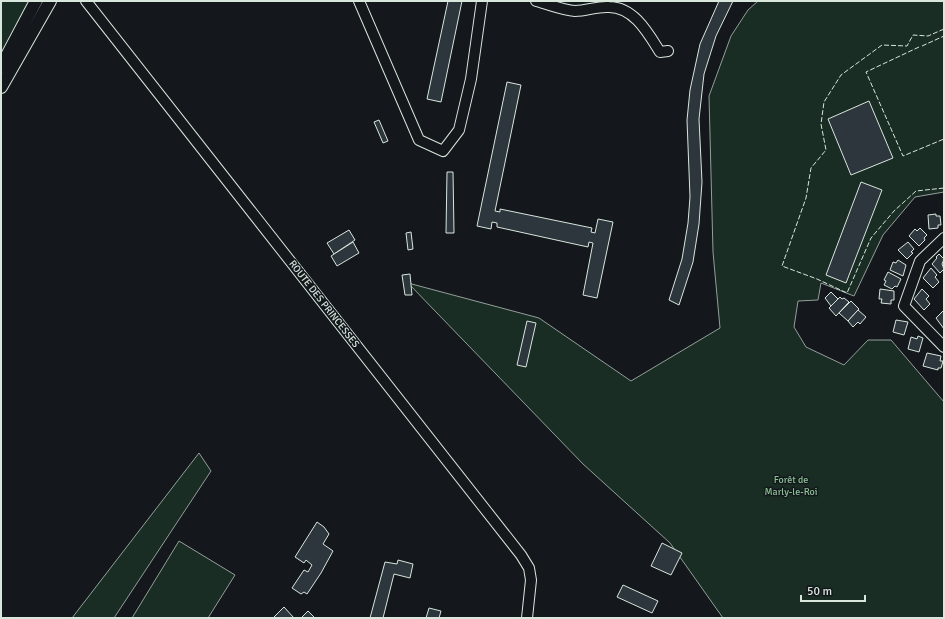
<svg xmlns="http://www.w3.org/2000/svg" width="945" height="619" viewBox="0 0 945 619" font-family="Signika,sans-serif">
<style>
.green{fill:#1a2d24;stroke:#939e99}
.building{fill:#2c363c;stroke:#d8e6dc}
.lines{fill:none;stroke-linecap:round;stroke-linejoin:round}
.minor-casing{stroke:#d8e6dc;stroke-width:12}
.major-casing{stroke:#d8e6dc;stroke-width:14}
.minor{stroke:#14181c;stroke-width:10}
.major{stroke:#14181c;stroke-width:12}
.fence{stroke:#d8e6dc;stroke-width:1;stroke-dasharray:5 2;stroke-linecap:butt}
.labels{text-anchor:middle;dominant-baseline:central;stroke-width:3;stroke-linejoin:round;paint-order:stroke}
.street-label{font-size:10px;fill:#d8e6dc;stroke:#14181c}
.park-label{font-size:10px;fill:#8ac095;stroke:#14181c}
</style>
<rect width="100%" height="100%" fill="#14181c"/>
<g class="green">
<polygon points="1,1 35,1 1,66"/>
<polygon points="758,1 944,1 944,192 915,197 883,235 854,296 821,283 818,300 798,301 794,327 806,347 844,365 868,340 891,340 944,402 944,618 723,618 670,543 583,464 408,283 539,318 631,381 720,328 713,252 709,96 731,36 748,10"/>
<polygon points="199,453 211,471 114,618 72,618"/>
<polygon points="179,541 235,575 208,618 132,618"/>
</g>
<g class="building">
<polygon points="448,1 462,1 441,102 427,99"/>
<polygon points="719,1 733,1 716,36 704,74 699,119 702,182 699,224 693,262 679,305 669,300 682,259 688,223 690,197 687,120 690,90 700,44"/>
<polygon points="507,82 521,85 495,211 500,212 500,209 592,228 591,232 595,233 598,219 613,222 597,298 583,295 593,243 589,242 588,247 497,227 497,223 492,222 491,229 477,226"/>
<polygon points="869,101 893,158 851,175 828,119"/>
<polygon points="379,120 388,141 383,143 374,122"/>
<polygon points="447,172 453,172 454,233 446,233"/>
<polygon points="861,182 882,190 846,283 826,275"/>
<polygon points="936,214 936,216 940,216 941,225 938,225 938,228 929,229 928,215"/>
<polygon points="920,228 927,235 924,238 925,240 919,246 909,236 915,229 917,231"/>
<polygon points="349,230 355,240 334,254 327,243"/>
<polygon points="411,232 413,249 408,250 406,233"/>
<polygon points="353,242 359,253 337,266 331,256"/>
<polygon points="908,242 914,249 911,252 913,253 907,259 898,250"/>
<polygon points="939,254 944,259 942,264 944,269 940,273 932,264 937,258 936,257"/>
<polygon points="898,260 906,265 903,276 890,270 893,262 896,263"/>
<polygon points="931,268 937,275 935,277 939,282 933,288 923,278"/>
<polygon points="888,272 901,279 897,287 895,286 892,289 884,285 886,281 884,280"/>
<polygon points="410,274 412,295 405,295 402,275"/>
<polygon points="880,289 894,291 894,300 891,300 891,304 881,303 882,299 879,299"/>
<polygon points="922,289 929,296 926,299 930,304 924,310 914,299"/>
<polygon points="831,292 838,299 831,306 825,298"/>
<polygon points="840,297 842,299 844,298 849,302 836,316 829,308"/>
<polygon points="851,301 859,309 848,321 839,313"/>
<polygon points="858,310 866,317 860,324 858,322 853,327 848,321"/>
<polygon points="944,310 944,329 936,318"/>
<polygon points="896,320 908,322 904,335 893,332"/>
<polygon points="527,321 536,323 526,367 517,365"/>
<polygon points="918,336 923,338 919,352 908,349 911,337 917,339"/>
<polygon points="927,353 941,356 940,361 943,361 941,368 938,368 938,370 923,366"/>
<polygon points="317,522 324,527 329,534 323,544 333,551 321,573 307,594 304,592 301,594 292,588 304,570 308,572 312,565 306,560 304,563 295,557"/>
<polygon points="662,543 682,553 671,575 651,566"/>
<polygon points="398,560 413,564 410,578 394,574 383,618 370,618 385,562 397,564"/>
<polygon points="623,585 658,601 652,613 617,597"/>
<polygon points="284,607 294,618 273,618"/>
<polygon points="429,608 441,611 439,618 426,618"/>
<polygon points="308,611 315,618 301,618"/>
</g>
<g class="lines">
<g class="minor-casing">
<g id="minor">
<polyline points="86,1 521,555 529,568 531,580 527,618"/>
<polyline points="359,1 419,140 443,151 459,130 471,79 482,1"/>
<path d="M536,1C548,4 562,10 575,11C587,11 597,6 609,7C634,7 648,33 660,52L668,51"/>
<polyline points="944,238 920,261 904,306 944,347"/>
</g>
</g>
<g class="major-casing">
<g id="major">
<polyline points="1,67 36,1"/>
<polyline points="1,87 50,1"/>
</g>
</g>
<use href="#minor" class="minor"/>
<use href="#major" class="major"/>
<g class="fence">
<polyline points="944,29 928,36 913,35 907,46 882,45 841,75 824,102 821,124 826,150 811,168 806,198 782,266 817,279 847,293 871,238 894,211 916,191 944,188"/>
<polyline points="922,46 944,36"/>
<polyline points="919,47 866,72 903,156 944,139"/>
</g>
</g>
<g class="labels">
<g class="street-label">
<text transform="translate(324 304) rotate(52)">ROUTE DES PRINCESSES</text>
</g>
<g class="park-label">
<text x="791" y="480">Forêt de<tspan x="791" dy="12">Marly-le-Roi</tspan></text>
</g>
</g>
<rect width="945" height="619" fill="none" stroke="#d8e6dc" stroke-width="4"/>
<path d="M801 595v6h64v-6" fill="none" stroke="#d8e6dc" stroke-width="2"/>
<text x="807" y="595" font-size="12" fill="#d8e6dc" stroke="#14181c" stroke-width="3" paint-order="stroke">50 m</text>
</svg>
